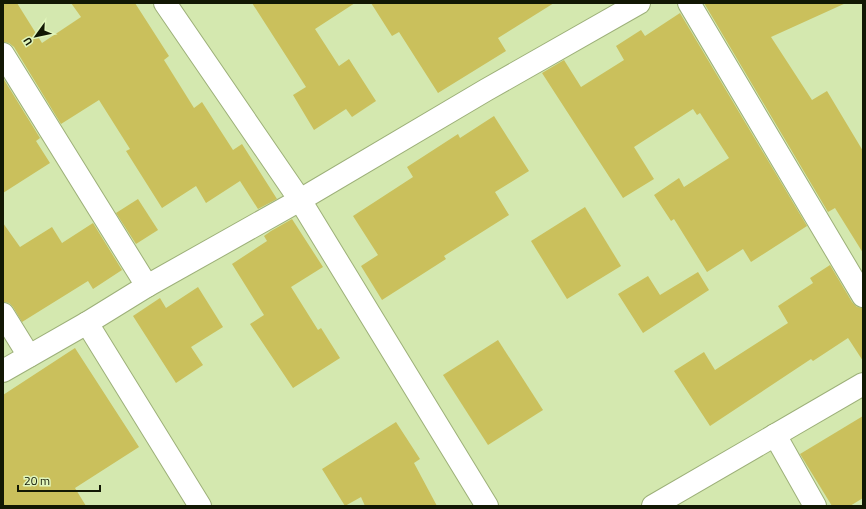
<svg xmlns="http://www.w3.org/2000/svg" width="866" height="509" viewBox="0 0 866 509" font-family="'Titillium Web',sans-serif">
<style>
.building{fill:#cac05c}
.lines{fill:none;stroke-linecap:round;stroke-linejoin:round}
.minor-casing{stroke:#9db079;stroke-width:24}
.minor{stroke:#fff;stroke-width:22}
</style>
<rect width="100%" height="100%" fill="#d4e8af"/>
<g class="building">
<polygon points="3,3 17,3 42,43 81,17 71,3 135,3 169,56 164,60 194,108 202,102 233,150 242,144 277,199 258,209 240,181 206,203 196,186 162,208 126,151 130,149 99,100 61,124 14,47 9,43 3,42"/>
<polygon points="252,3 355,3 315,29 339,66 349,59 376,101 352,117 346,109 314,130 293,95 306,87"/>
<polygon points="371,3 554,3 498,38 506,51 438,93 399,32 392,36"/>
<polygon points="704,3 846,3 771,37 812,100 827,91 863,151 863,253 835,208 828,212"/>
<polygon points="680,13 807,226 751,262 743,249 707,272 674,219 671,221 654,195 679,178 684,187 729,158 700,113 697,115 693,109 634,147 654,179 623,198 542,73 564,60 581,87 624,60 616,46 641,30 645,36"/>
<polygon points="3,78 40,138 36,141 50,163 3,193"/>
<polygon points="494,116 529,171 495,192 509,215 444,256 446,259 382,300 361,266 378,255 353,216 413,177 407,167 458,134 460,138"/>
<polygon points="138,199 158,230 136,244 116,213"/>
<polygon points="585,207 621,266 567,299 531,241"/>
<polygon points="292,219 323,267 291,287 318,330 321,328 340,358 293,388 250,324 264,315 232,264 267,241 264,236 271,231"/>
<polygon points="3,223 20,247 52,227 62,243 93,223 122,270 93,289 88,281 22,322 13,307 9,303 3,302"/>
<polygon points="830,265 852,302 857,307 863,308 863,361 848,338 813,361 811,359 710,426 674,371 704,352 715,370 788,323 778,306 813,283 810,278"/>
<polygon points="698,272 709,290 643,333 618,294 648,276 660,295"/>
<polygon points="198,287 223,327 191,347 203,365 176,383 133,316 160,298 166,308"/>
<polygon points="498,340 543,410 488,445 443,375"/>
<polygon points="75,348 139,447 75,488 86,506 3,506 3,395"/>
<polygon points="863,416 863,498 850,506 832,506 800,454"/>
<polygon points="396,422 420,459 414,463 437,506 365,506 361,497 345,506 322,469"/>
</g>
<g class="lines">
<g class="minor-casing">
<g id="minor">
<polyline points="165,3 300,200 487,506"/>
<polyline points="689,3 863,296"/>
<polyline points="3,54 147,286"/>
<polyline points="3,314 29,356"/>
<polyline points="87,323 200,506"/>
<polyline points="3,371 87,323 147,286 300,200 486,90 639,3"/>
<polyline points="775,435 815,506"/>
<polyline points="653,506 863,384"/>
</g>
</g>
<use href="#minor" class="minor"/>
</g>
<rect width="866" height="509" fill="none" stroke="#121804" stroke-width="8"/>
<g transform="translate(36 36) rotate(237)" stroke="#e1f5bb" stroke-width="3" paint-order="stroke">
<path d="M0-3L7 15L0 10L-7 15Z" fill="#121804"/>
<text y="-6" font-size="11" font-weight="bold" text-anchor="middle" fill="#121804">U</text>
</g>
<path d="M18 485v6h82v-6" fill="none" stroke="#121804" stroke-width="2"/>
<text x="24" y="485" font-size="12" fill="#121804" stroke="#e1f5bb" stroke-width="3" paint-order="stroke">20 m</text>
</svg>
